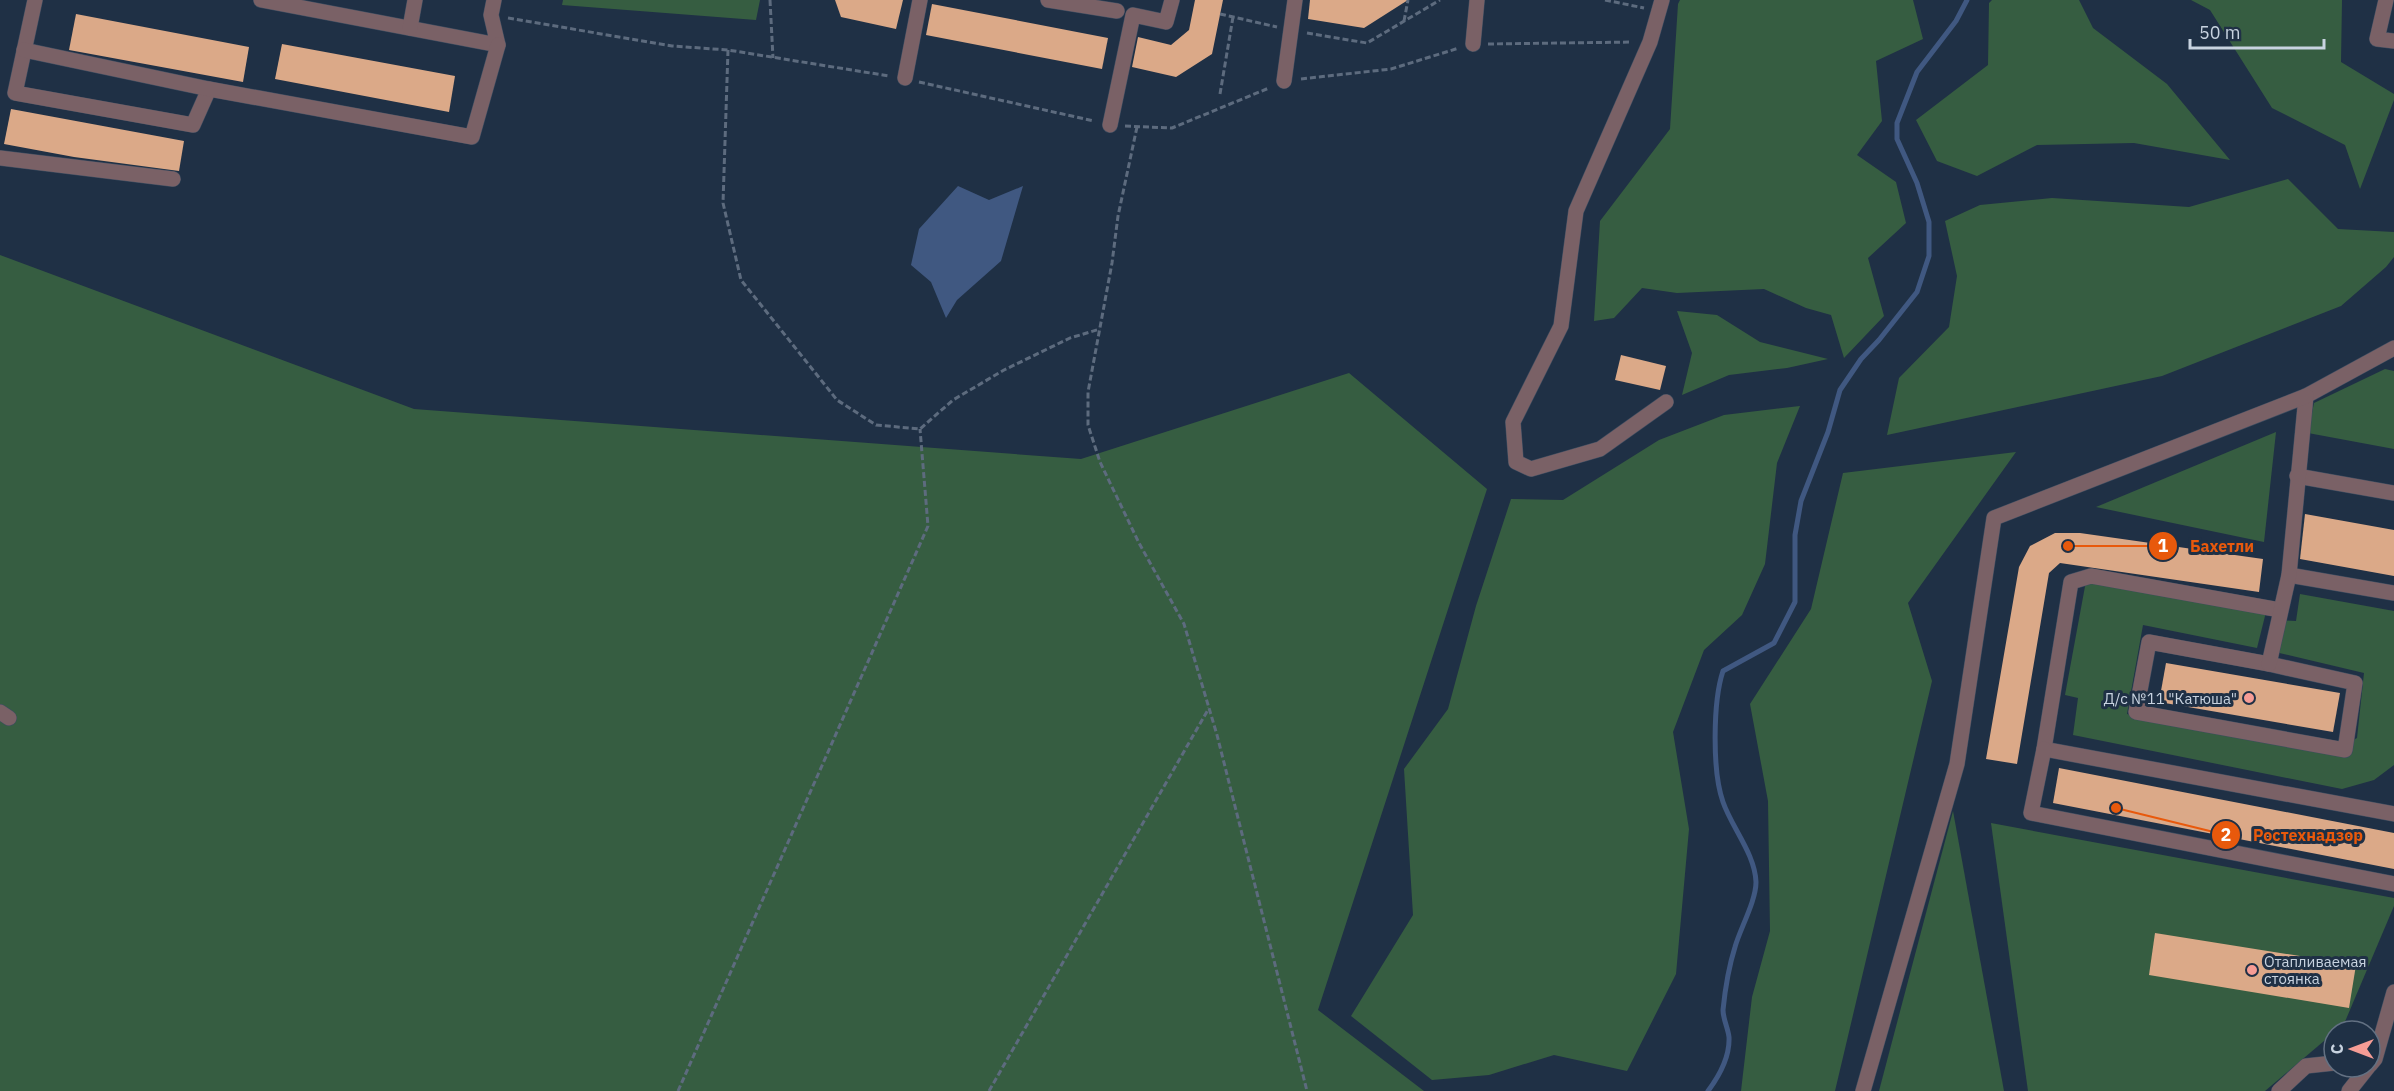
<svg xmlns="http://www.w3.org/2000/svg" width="2394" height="1091" viewBox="0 0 2394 1091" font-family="'IBM Plex Sans',sans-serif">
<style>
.green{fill:#365d41}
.water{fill:#405881}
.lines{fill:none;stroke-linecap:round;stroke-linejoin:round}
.stream{stroke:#405881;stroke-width:5}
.building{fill:#dba988}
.minor-casing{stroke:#3d4d61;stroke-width:16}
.path{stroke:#5d6b7e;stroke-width:3;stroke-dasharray:6 3;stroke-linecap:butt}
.minor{stroke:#7a6166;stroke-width:15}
.poi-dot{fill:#f59c95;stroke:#1f3045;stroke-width:2}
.labels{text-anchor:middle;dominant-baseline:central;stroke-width:6;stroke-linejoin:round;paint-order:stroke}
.poi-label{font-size:15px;fill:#c8d3e0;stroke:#1f3045;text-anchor:end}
.leader{fill:none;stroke:#e8590c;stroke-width:2}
.callout-dot{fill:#e8590c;stroke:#1f3045;stroke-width:2}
.mark-label{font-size:18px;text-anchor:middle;font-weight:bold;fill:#fff}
.callout-label{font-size:16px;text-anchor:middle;font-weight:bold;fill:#e8590c;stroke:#1f3045;stroke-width:6;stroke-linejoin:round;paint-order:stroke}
</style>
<rect width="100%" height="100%" fill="#1f3045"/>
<g class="green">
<polygon points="563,0 760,0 756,20 562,5"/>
<polygon points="1680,0 1913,0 1923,39 1876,61 1882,121 1857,155 1896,182 1906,223 1868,258 1884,316 1844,358 1831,315 1806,308 1764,289 1677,293 1642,288 1614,318 1594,321 1600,221 1670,129 1678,4"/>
<polygon points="1992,0 2079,0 2093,28 2167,84 2230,160 2134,143 2037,145 1977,176 1937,161 1916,120 1988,65 1989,3"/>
<polygon points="2191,0 2342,0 2341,62 2394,94 2394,100 2360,189 2345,145 2272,108 2210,10"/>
<polygon points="2288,179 2338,229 2394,232 2394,257 2386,267 2341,306 2162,376 1887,435 1899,378 1949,327 1957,276 1945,221 1980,205 2052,198 2189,207"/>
<polygon points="0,255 414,409 1081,459 1349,373 1487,489 1318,1010 1424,1091 0,1091"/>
<polygon points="1677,311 1717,315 1760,342 1828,359 1787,368 1729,375 1682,395 1692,353"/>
<polygon points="2385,369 2394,371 2394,449 2308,433 2314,403"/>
<polygon points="1800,406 1777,463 1765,564 1742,615 1704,650 1673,732 1689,829 1676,974 1627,1071 1554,1055 1489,1075 1432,1080 1351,1016 1413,915 1404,769 1448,709 1476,606 1511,499 1563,500 1659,440 1724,415"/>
<polygon points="2276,432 2264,542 2096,507"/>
<polygon points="2016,452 1908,603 1932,681 1835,1091 1741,1091 1752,997 1770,931 1768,801 1750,704 1811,609 1843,473"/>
<polygon points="2086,581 2266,612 2257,648 2143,625 2127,714 2330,753 2357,738 2364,673 2275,652 2280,620 2296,621 2300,594 2394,611 2394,765 2374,780 2342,789 2073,735 2078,698 2065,695"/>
<polygon points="1953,811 2004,1091 1879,1091"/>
<polygon points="1991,823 2394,898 2394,906 2344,1024 2265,1091 2028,1091"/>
</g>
<polygon class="water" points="958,186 989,200 1023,186 1001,261 957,300 946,318 931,282 911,265 919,229"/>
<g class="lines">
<path class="stream" d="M1708,1091C1720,1075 1730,1057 1729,1037C1728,1028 1723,1019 1723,1010C1725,990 1729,966 1735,947C1740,929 1756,901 1756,882C1755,854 1732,828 1723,802C1712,771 1713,701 1723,671L1774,643L1795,602V535L1801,501L1828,432L1840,390L1861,359L1879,340L1917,292L1929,256V222L1917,183L1897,139V123L1917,72L1956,21L1967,0"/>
</g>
<g class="building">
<polygon points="835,0 903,0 896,29 841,17"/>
<polygon points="1195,0 1223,0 1212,54 1176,77 1132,67 1138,37 1171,45 1189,30"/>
<polygon points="1310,0 1408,0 1364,28 1308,19"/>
<polygon points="932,4 1108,38 1102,69 926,35"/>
<polygon points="76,14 249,47 243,82 69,50"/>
<polygon points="282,44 455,76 449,112 275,79"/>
<polygon points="11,109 184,141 179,171 74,157 4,144"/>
<polygon points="1621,355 1666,366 1660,390 1615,380"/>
<polygon points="2305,514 2394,530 2394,576 2300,559"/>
<polygon points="2055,533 2080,533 2263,559 2259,592 2060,563 2049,573 2017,764 1986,759 2019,567 2030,546"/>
<polygon points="2166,663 2340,693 2333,732 2159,702"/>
<polygon points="2059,768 2394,833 2394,869 2053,803"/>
<polygon points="2155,933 2356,965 2349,1008 2149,975"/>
</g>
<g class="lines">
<g class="minor-casing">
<g id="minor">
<polyline points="35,0 15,93 193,125 209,89"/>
<polyline points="261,0 498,45 491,15 494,0"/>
<polyline points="1048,0 1117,11"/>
<polyline points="1662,0 1650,42 1576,211 1561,326 1513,422 1516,462 1531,469 1600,449 1666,402"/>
<polyline points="2386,0 2377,39 2394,41"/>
<polyline points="410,28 415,0"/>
<polyline points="1473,44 1477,0"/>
<polyline points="24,50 209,89 472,137 498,45"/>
<polyline points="905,78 920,0"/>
<polyline points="1284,81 1295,0"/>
<polyline points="1110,125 1133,15 1166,22 1172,0"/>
<polyline points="0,158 173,179"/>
<polyline points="2297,476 2394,493"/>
<polyline points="2289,575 2394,593"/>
<polyline points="2280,610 2091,576 2071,582 2044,749 2394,814"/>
<polygon points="2149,642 2269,664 2355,683 2345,750 2136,712"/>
<polyline points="2269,664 2289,575 2306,396 2394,348"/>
<polyline points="0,712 9,718"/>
<polyline points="2044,749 2031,813 2394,884"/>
<polyline points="2370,1065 2375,1059 2394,992"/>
<polyline points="1863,1091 1957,764 1994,518 2306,396"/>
<polyline points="2279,1091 2306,1066 2334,1063"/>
<polyline points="2349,1091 2368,1067"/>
</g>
</g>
<g class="path">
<polyline points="770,0 773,58"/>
<polyline points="1605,0 1644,8"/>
<polyline points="1220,14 1277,27"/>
<polyline points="508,18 672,46 728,50 889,76"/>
<polyline points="1404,21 1408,0"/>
<polyline points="1307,33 1367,43 1440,0"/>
<polyline points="1488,44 1632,42"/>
<polyline points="728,50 723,203 741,280 837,400 876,425 920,429 953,400 1004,370 1070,338 1100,329"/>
<polyline points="1301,79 1391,69 1459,48"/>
<polyline points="919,82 1094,121"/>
<polyline points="1220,94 1233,17"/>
<polyline points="1125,126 1172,128 1269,88"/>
<polyline points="1137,127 1118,216 1112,263 1088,392 1088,425 1100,462 1139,543 1184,624 1217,735 1307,1091"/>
<polyline points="678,1091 928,526 920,429"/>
<polyline points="989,1091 1209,708"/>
</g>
<use href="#minor" class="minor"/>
</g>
<g class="poi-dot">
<circle cx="2249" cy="698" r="6"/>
<circle cx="2252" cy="970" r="6"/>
</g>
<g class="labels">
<g class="poi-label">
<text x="2237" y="698">Д/с №11 "Катюша"</text>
<text x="2264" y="961" text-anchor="start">Отапливаемая<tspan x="2264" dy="17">стоянка</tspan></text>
</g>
</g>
<path class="leader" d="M2068 546L2163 546M2116 808L2226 835"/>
<g class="callout-dot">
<circle cx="2068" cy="546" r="6"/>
<circle cx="2116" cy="808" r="6"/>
<circle cx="2163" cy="546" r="15"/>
<circle cx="2226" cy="835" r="15"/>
</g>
<g class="mark-label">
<text x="2163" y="552">1</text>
<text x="2226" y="841">2</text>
</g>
<g class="callout-label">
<text x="2222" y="552">Бахетли</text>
<text x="2308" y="841">Ростехнадзор</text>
</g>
<g transform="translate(2352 1049) rotate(270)"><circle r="28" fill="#1f3045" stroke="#637183" stroke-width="1.5"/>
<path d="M0-4.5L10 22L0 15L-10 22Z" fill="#f59c95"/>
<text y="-9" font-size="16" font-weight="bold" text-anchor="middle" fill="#c8d3e0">С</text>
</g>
<path d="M2190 39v9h134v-9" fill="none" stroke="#c8d3e0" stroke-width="3"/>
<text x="2199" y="39" font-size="18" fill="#c8d3e0" stroke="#1f3045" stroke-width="4.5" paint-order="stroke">50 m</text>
</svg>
